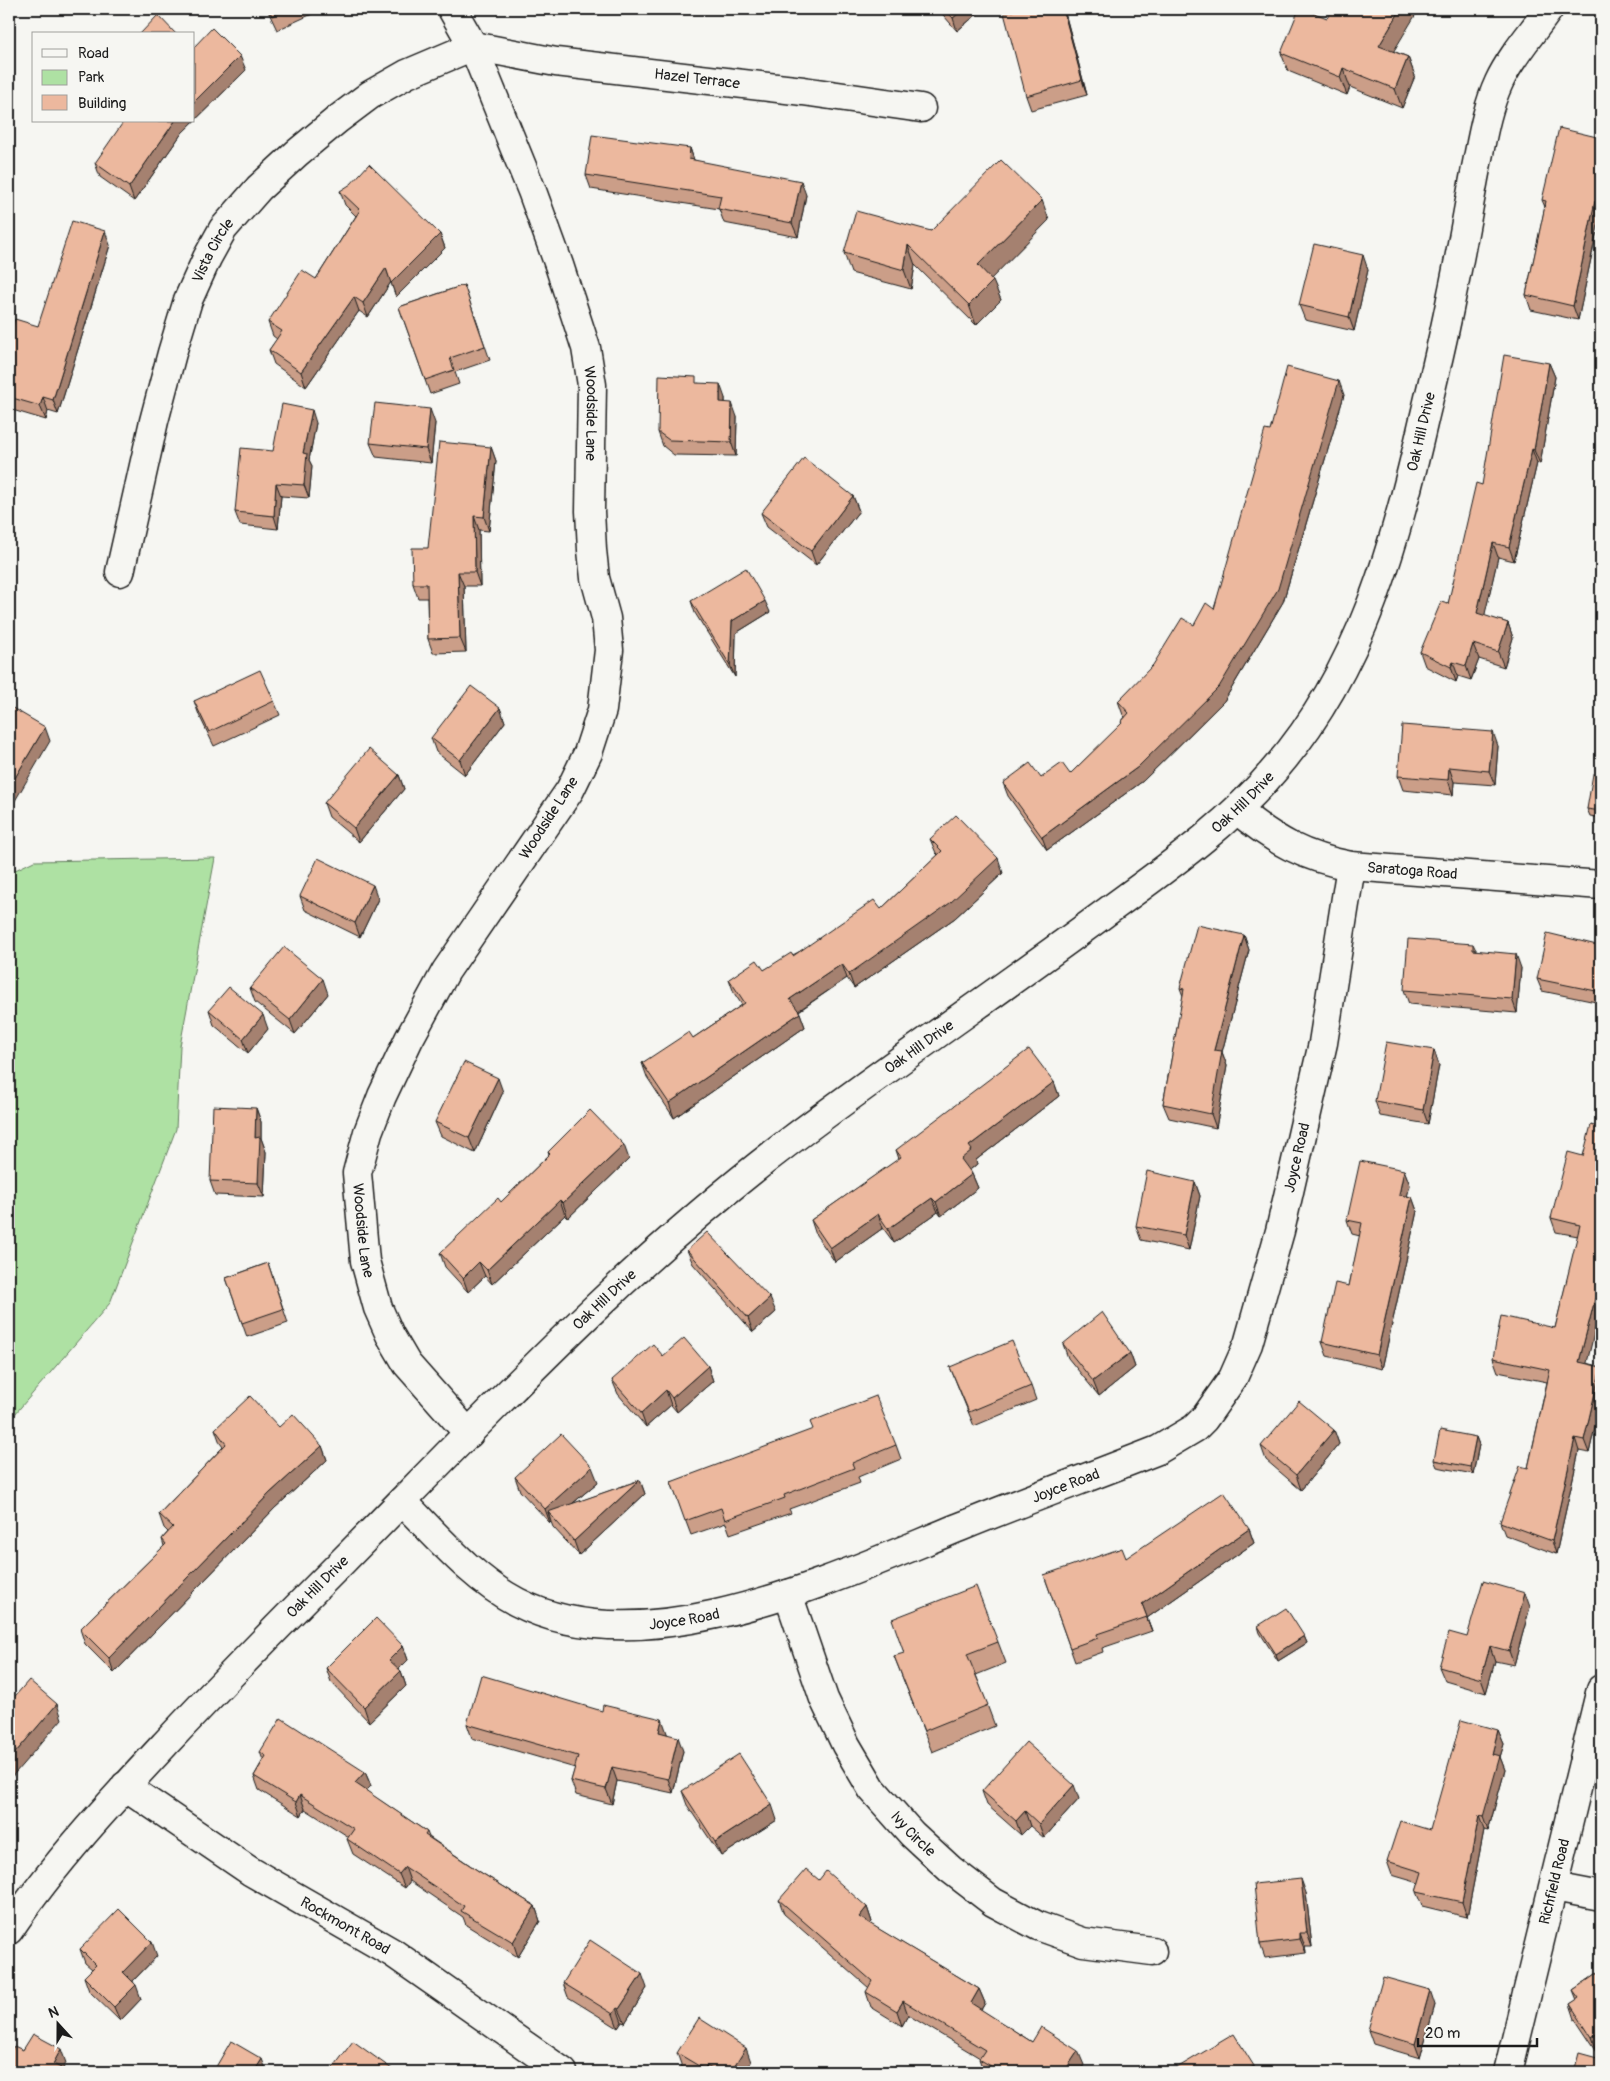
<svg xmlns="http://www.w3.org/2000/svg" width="1610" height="2081" viewBox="0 0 1610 2081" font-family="Pangolin,sans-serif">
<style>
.green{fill:#aee1a3;stroke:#657e60}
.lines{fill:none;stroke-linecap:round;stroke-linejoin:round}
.minor-casing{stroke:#1c1c1c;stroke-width:31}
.minor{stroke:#f6f6f2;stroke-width:28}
.wall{fill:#cb9e88;stroke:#1c1c1c}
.shaded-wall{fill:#a5816f;stroke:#1c1c1c}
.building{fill:#ecb89e;stroke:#1c1c1c}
.labels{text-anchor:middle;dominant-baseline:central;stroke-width:5;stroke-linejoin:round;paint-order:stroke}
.street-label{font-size:15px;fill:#1c1c1c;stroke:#f6f6f2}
</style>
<rect width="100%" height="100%" fill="#f6f6f2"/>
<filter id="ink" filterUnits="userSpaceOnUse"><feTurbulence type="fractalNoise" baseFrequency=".02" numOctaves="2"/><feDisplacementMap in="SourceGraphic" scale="10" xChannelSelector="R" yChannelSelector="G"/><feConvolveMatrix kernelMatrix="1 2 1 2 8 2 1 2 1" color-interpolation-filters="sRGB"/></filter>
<g filter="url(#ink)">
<polygon class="green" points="215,858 180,1046 176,1129 110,1303 9,1421 9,873 34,861"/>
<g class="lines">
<g class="minor-casing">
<g id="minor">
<path id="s1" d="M452,9L473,46L532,191L559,265L586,348L592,385L590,511L592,550L595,578L606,618L609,650L602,710L588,753L570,790L446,971L409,1039L382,1096L368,1132L357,1173L365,1261L378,1308L390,1335L407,1364L469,1434"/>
<path id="s2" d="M120,572L154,421L172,353L188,300L207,258L223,229L259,188L297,153L338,119L370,95L407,74L473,46L556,62L803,91L921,108"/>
<path id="s3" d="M1237,810C1275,841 1303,857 1351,866L1601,885"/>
<path id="s4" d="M402,1501C437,1536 473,1579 517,1602C646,1669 838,1576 960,1527C1026,1500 1092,1476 1158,1450L1195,1428L1204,1419L1233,1378L1248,1344L1280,1231L1323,1043L1351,866"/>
<path id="s5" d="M788,1594L824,1699L846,1745L872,1789L912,1834L950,1869L993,1902L1038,1926L1083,1942L1152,1951"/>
<path id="s6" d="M125,1786L250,1871L393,1953L563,2072"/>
<polyline points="1554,1887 1601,1896"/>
<path id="s7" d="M9,1930C54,1863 110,1803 165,1744C223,1682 283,1621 343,1561C486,1416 627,1264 790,1141C892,1064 998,992 1101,916C1162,871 1227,827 1276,768C1361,670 1396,543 1424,419C1434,377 1444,336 1452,294C1461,252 1468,210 1476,168C1482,139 1486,110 1499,82C1511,56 1533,32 1549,9"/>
<path id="s8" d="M1508,2072L1601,1689"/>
</g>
</g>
<use href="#minor" class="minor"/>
</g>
<g class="wall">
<polygon points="267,9 323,9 277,30"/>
<polygon points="770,9 788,9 787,13"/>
<polygon points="938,9 983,9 957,31"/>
<polygon points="1063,9 1064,9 1065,13 1087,95 1031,110 1026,96"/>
<polygon points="1393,51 1408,57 1415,76 1402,108 1350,87 1347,95 1288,71 1281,53"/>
<polygon points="246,70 182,133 134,201 100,177 95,163"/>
<polygon points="1601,138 1601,216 1600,216 1578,320 1531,310 1526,295 1545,207 1542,200"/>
<polygon points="690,148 694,160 806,195 798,237 724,223 719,209 591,189 586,175"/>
<polygon points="340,191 440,234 445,248 396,297 391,282 368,317 359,311 306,387 274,364 269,350 277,339 273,336 268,322 316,279 356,216 345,205"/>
<polygon points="1049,220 991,278 1001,300 976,325 915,265 911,289 851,273 844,253 931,231"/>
<polygon points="110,245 58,414 48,411 46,420 9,409 9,338 38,326"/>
<polygon points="1368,270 1354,331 1305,320 1299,305"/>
<polygon points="464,285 490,360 455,372 459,384 430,394 399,307"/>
<polygon points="1549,363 1555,377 1540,464 1537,463 1514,561 1498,557 1484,616 1508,623 1513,638 1504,667 1479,659 1471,680 1458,676 1456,682 1425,666 1420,652 1448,604 1482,485"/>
<polygon points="698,383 725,398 725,402 737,417 736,456 674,455 663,446 658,432"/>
<polygon points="1344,395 1283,602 1224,701 1143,781 1047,850 1008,796 1003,783 1070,774 1122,724 1121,722 1125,717 1123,715 1118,701 1194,625 1214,609 1270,431"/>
<polygon points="316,423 309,460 312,466 309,498 281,496 278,529 240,525 235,512 273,451"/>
<polygon points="435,423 431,463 376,457 370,443"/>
<polygon points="491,447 496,461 489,531 479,530 480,586 464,586 466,652 433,653 428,639 427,598 418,598 413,584 428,548"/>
<polygon points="853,496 859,511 816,565 767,527 761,513"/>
<polygon points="691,601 770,612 736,633 735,677 695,613"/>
<polygon points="194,701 274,701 280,715 214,746 199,715"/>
<polygon points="500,708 505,722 465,775 436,752 431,738"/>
<polygon points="1498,746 1495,785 1454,782 1453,795 1403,790 1398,776"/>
<polygon points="399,775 404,789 359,842 329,817 324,803"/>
<polygon points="1601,775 1601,818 1590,816 1587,809"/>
<polygon points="930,839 1003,873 955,918 854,988 847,978 799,1011 805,1027 674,1118 647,1077 642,1063 693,1038 742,1005 734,993 729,979 764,970 881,909 938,855 936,853"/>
<polygon points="300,896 378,899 360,937 305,910"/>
<polygon points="1244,935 1249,950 1222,1052 1227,1066 1216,1128 1169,1118 1163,1104 1183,996 1180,988"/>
<polygon points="1473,944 1476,950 1521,968 1517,1013 1409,1004 1404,990"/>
<polygon points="1601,946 1601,1003 1542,991 1537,979"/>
<polygon points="250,988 328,994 295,1034 255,1002"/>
<polygon points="209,1010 268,1029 248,1053 214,1025"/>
<polygon points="1434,1050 1439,1065 1428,1124 1380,1116 1375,1101"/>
<polygon points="1054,1082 1059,1096 976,1160 977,1164 970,1170 972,1174 978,1188 941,1216 938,1212 894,1243 883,1228 835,1262 816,1235 811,1220 899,1159 896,1150"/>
<polygon points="503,1092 475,1153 441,1136 435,1122"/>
<polygon points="256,1108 261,1122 261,1138 266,1152 264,1197 215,1195 210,1181"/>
<polygon points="1601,1115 1601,1305 1586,1363 1601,1367 1601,1401 1589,1453 1579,1451 1556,1554 1505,1535 1500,1522 1528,1468 1547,1382 1498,1372 1493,1358 1555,1328 1578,1236 1556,1232 1551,1218 1598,1127"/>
<polygon points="548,1152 629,1159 568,1218 565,1215 492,1284 485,1276 468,1292 445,1267 440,1253 501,1202 549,1155"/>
<polygon points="1404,1170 1410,1185 1407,1196 1412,1197 1417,1211 1382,1369 1327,1356 1322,1342 1349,1286 1360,1236 1352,1234 1347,1220"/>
<polygon points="1195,1182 1200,1196 1189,1250 1141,1240 1136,1226"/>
<polygon points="687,1250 776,1312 753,1332 693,1264"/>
<polygon points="268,1263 288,1323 247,1337 226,1278"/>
<polygon points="1063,1344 1130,1353 1135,1367 1099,1396 1068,1358"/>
<polygon points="663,1356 708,1366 713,1381 677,1412 671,1405 646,1427 618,1394 612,1380"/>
<polygon points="950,1367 1031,1386 1036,1400 974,1426"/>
<polygon points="279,1427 322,1446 327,1460 275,1508 114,1673 85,1644 80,1629 164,1546 162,1539 168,1532 164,1528 159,1514 223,1447 220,1443 215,1429"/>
<polygon points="1334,1430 1339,1444 1301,1490 1266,1460 1261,1446"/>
<polygon points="1476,1437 1479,1445 1473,1474 1437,1467 1434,1460"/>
<polygon points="896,1445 901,1459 858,1477 860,1483 789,1509 791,1513 730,1534 726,1523 691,1535 671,1482"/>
<polygon points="515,1477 598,1482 572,1504 640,1480 645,1494 579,1555 553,1527 551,1522 550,1523 520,1491"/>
<polygon points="1249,1529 1254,1543 1147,1618 1152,1631 1102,1648 1103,1652 1075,1662 1044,1575 1126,1558"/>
<polygon points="1530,1607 1514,1665 1495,1661 1486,1693 1445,1681 1439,1667 1467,1637"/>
<polygon points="1258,1626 1304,1636 1307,1643 1278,1661 1260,1633"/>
<polygon points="998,1642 1006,1663 976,1675 995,1726 932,1752 894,1656"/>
<polygon points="403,1646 408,1660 399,1669 401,1671 406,1686 369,1722 331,1682 326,1668"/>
<polygon points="467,1724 667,1733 667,1734 683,1751 673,1793 617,1781 612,1804 576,1795 571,1781 575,1768 472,1738"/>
<polygon points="1498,1730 1504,1744 1500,1757 1505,1770 1488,1831 1484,1830 1467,1917 1422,1906 1416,1892 1419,1883 1392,1875 1387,1861 1430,1830"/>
<polygon points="260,1752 365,1772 371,1786 366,1791 427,1832 429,1837 480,1872 535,1906 540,1921 518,1957 466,1925 463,1917 410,1881 405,1888 353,1854 347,1839 349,1837 305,1809 301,1816 259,1790 254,1776 263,1760"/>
<polygon points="682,1791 777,1820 721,1856 687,1805"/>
<polygon points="982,1791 1079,1799 1044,1838 1030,1826 1021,1835 987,1805"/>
<polygon points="819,1880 867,1907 872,1922 870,1924 979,1989 985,2003 981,2010 1032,2042 1084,2065 1079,2072 984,2072 979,2059 980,2058 908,2015 902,2026 871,2007 866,1992 869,1988 784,1914 779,1900"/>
<polygon points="1306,1893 1312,1947 1305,1947 1306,1953 1265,1958 1260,1944"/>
<polygon points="80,1949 157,1956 133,1981 141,1999 120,2021 89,1991 84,1977 92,1969 85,1963"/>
<polygon points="1601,1971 1601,2049 1597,2052 1575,2019 1570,2004 1577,2000 1573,1990"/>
<polygon points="563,1983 647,1988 625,2023 622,2022 618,2028 568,1997"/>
<polygon points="1435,2005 1420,2058 1373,2044 1368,2030"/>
<polygon points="677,2053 751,2062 745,2072 691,2072 682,2067"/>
<polygon points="1254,2066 1256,2072 1170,2072"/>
</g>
<g class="shaded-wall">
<polygon points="964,9 983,9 957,31 953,18"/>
<polygon points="1063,9 1064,9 1065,13 1087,95 1082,80"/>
<polygon points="1401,9 1419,9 1386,64 1379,46"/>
<polygon points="240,56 246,70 182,133 134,201 129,187 175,121 194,121 194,102"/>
<polygon points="1408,57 1415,76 1402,108 1395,89"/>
<polygon points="1343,68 1350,87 1347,95 1340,77"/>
<polygon points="690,148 695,163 689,159"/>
<polygon points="801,181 806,195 798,237 792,223"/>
<polygon points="1042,200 1049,220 985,285 978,265"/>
<polygon points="1595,201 1600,216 1578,320 1573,306"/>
<polygon points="105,231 110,245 58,414 53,400"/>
<polygon points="440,234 445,248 396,297 391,283"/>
<polygon points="908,245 915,265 911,289 904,270"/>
<polygon points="1363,255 1368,270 1354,331 1349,317"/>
<polygon points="386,268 391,282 368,317 363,303"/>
<polygon points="993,281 1001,300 976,325 969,305"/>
<polygon points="354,297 359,311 306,387 301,372"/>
<polygon points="1549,363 1555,377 1540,464 1534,450"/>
<polygon points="1339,381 1344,395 1283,602 1224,701 1143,781 1047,850 1042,837 1138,767"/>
<polygon points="720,384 725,398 725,417 720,402"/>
<polygon points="43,397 48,411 46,420 40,406"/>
<polygon points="732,403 737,417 736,456 731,442"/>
<polygon points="430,409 435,423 431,463 426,449"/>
<polygon points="312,410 316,423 309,460 312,466 309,498 304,485 303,453"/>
<polygon points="491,447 496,461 489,531 484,517"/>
<polygon points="1532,449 1537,463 1514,561 1509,547"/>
<polygon points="276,483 281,496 278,529 274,516"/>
<polygon points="853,496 859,511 816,565 811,551"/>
<polygon points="474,516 479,530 480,586 475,572"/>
<polygon points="1493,543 1498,557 1482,627 1477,613"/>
<polygon points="458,572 464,586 466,652 460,638"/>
<polygon points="765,601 770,612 736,633 735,677 730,665 732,621"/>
<polygon points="1508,623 1513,638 1504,667 1498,652"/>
<polygon points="1473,644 1479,659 1471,680 1466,666"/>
<polygon points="1453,662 1458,676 1456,682 1451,667"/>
<polygon points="500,708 505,722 465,775 460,760"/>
<polygon points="45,727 50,741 9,811 9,788"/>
<polygon points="1493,732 1498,746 1495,785 1489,771"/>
<polygon points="1449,767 1454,782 1453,795 1448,780"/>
<polygon points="399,775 404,789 359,842 354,828"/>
<polygon points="998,858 1003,873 955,918 854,988 849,974"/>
<polygon points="373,885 378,899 360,937 355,923"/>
<polygon points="1244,935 1249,950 1222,1052 1227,1066 1216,1128 1211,1114 1214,1050"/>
<polygon points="1516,954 1521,968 1517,1013 1512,999"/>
<polygon points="842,964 847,978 795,1013 790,999"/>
<polygon points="323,979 328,994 295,1034 290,1020"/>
<polygon points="800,1013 805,1027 674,1118 669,1103"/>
<polygon points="263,1015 268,1029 248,1053 243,1039"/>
<polygon points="1434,1050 1439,1065 1428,1124 1423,1110"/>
<polygon points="498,1078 503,1092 475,1153 469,1138"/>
<polygon points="1054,1082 1059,1096 976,1160 977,1164 966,1173 961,1159 969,1146"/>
<polygon points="256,1108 261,1122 261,1138 266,1152 264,1197 258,1183 255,1138"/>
<polygon points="624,1145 629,1159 568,1218 563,1203"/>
<polygon points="1404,1170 1410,1185 1404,1209 1399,1195"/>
<polygon points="972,1174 978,1188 941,1216 936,1202"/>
<polygon points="1195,1182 1200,1196 1189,1250 1184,1235"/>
<polygon points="1412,1197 1417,1211 1382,1369 1377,1355"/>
<polygon points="932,1198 938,1212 894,1243 888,1229"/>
<polygon points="560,1200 565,1215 492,1284 487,1270"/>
<polygon points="878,1214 883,1228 835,1262 830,1248"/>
<polygon points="479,1262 485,1276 468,1292 463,1278"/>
<polygon points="1597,1291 1601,1305 1584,1375 1579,1362"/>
<polygon points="770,1298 776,1312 753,1332 748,1318"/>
<polygon points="1130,1353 1135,1367 1099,1396 1093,1381"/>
<polygon points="708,1366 713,1381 677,1412 672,1398"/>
<polygon points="1601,1367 1601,1401 1589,1453 1584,1440"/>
<polygon points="666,1390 671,1405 646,1427 641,1413"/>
<polygon points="1334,1430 1339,1444 1301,1490 1296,1475"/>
<polygon points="1476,1437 1479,1445 1473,1474 1470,1467"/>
<polygon points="1575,1438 1579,1451 1556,1554 1552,1541"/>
<polygon points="322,1446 327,1460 275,1508 114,1673 109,1658 270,1493"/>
<polygon points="592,1467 598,1482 554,1519 548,1512 551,1522 550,1523 545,1509"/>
<polygon points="640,1480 645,1494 579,1555 574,1541"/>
<polygon points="1249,1529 1254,1543 1147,1618 1152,1631 1142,1604"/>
<polygon points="1525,1593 1530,1607 1514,1665 1509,1651"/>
<polygon points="1304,1636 1307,1643 1278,1661 1276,1654"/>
<polygon points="403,1646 408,1660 394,1674 389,1660"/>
<polygon points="1490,1646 1495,1661 1486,1693 1481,1679"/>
<polygon points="401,1671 406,1686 369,1722 364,1707"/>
<polygon points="57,1704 62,1719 9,1780 9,1760"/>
<polygon points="662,1719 667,1733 664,1747 659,1732"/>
<polygon points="1498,1730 1504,1744 1500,1757 1505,1770 1488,1831 1483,1817 1492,1754"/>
<polygon points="678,1737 683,1751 673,1793 668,1779"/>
<polygon points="612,1767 617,1781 612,1804 606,1789"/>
<polygon points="365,1772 371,1786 360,1797 355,1783"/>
<polygon points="1074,1785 1079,1799 1044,1838 1039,1824"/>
<polygon points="300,1795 305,1809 301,1816 296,1802"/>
<polygon points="772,1805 777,1820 721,1856 715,1842"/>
<polygon points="1025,1811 1030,1826 1021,1835 1016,1821"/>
<polygon points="1479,1816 1484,1830 1467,1917 1462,1902"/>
<polygon points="405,1867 410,1881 405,1888 399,1874"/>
<polygon points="1301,1879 1306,1893 1312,1947 1307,1933"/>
<polygon points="535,1906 540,1921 518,1957 513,1942"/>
<polygon points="867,1907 872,1922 864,1931 859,1917"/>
<polygon points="1300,1933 1305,1947 1306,1953 1300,1939"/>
<polygon points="152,1942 157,1956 128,1986 123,1972"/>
<polygon points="642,1974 647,1988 625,2023 619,2009"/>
<polygon points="136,1985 141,1999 120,2021 114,2007"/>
<polygon points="979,1989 985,2003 976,2018 971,2003"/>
<polygon points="1430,1990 1435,2005 1420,2058 1415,2044"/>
<polygon points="903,2001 908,2015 902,2026 897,2011"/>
<polygon points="617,2008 622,2022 618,2028 613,2014"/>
<polygon points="1601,2031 1601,2049 1597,2052 1592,2038"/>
<polygon points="746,2048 751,2062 745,2072 731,2072"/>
<polygon points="61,2049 66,2063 62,2071 63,2072 57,2072 53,2064"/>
<polygon points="1078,2051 1084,2065 1079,2072 1064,2072"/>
<polygon points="262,2059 267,2072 254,2072"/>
<polygon points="706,2066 708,2072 705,2072 704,2069"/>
</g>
<g class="building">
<polygon points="269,9 287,9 272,16"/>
<polygon points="944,9 964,9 953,18"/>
<polygon points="1020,9 1063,9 1082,80 1026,96 1004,13"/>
<polygon points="1299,9 1304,9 1327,18 1333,9 1401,9 1379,46 1408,57 1395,89 1343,68 1340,77 1281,53"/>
<polygon points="158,15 176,34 140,34"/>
<polygon points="212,28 240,56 194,102 194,47"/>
<polygon points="124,121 175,121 129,187 95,163"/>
<polygon points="1559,128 1601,138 1601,203 1595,201 1573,306 1526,295 1546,201 1542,200"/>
<polygon points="592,135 690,148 689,159 801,181 792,223 718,209 721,196 586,175"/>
<polygon points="1001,160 1042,200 978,265 993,281 969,305 908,245 904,270 844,253 856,211 931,231"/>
<polygon points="369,164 440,234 391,283 386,268 363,303 354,297 301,372 269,350 282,331 268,322 302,270 316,279 360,210 340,191 351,184"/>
<polygon points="72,221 105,231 53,400 43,397 40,406 9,397 9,338 15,319 38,326"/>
<polygon points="1314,244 1363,255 1349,317 1299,305"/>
<polygon points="464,285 485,346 450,358 454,370 425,380 399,307"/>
<polygon points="1504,355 1549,363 1534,450 1532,449 1509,547 1493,543 1477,613 1508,623 1498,652 1473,644 1466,666 1453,662 1451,667 1420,652 1441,602 1448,604 1476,483 1482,485"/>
<polygon points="1287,367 1339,381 1278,589 1219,687 1138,767 1042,837 1003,783 1030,763 1041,778 1062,763 1070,774 1122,723 1121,722 1129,713 1118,701 1153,665 1182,618 1194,625 1206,603 1214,609 1265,430 1270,431"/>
<polygon points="659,375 696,377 696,383 720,384 720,402 732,403 731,442 669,440 658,432"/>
<polygon points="375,403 430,409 426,449 370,443"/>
<polygon points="282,404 312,410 303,453 307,454 304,485 276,483 274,516 235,512 241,448 273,451"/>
<polygon points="439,442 491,447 484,517 474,516 475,572 458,572 460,638 428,639 427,584 413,584 412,548 428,548"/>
<polygon points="804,458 853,496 811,551 761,513"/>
<polygon points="746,568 765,601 732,621 730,665 691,601"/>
<polygon points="260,670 274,701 209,732 194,701"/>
<polygon points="471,686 500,708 460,760 431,738"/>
<polygon points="9,706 45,727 9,788"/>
<polygon points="1402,725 1493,732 1489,771 1449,767 1448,780 1398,776"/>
<polygon points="369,749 399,775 354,828 324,803"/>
<polygon points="1593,774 1601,775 1601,811 1587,809"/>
<polygon points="956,815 998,858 950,903 849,974 842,964 790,999 800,1013 669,1103 642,1063 689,1032 693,1038 745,1003 729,979 757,960 764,970 791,953 793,956 874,900 881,909 942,851 930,839"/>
<polygon points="318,858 373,885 355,923 300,896"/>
<polygon points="1197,925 1244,935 1214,1050 1222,1051 1211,1114 1163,1104 1184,989 1180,988"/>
<polygon points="1547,933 1601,946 1601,992 1537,979"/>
<polygon points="1408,939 1473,944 1473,950 1516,954 1512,999 1404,990"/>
<polygon points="284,947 323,979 290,1020 250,988"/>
<polygon points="229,987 263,1015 243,1039 209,1010"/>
<polygon points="1386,1042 1434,1050 1423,1110 1375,1101"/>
<polygon points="1029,1049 1054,1082 969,1146 972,1150 961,1159 972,1174 936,1202 932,1198 888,1229 878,1214 830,1248 811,1220 901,1157 896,1150"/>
<polygon points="464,1062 498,1078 469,1138 435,1122"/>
<polygon points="213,1106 256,1108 255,1138 260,1137 258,1183 210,1181"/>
<polygon points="590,1110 624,1145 563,1203 560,1200 487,1270 479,1262 463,1278 440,1253 498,1198 501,1202 550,1154 548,1152"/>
<polygon points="1601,1115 1601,1292 1597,1291 1579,1362 1601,1367 1584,1440 1575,1438 1552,1541 1500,1522 1520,1466 1528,1468 1550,1370 1493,1358 1501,1316 1555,1328 1580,1225 1551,1218 1568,1152 1583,1156 1591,1125 1598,1127"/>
<polygon points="1360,1161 1404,1170 1399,1195 1412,1197 1377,1355 1322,1342 1335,1283 1349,1286 1362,1223 1347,1220"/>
<polygon points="1147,1171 1195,1182 1184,1235 1136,1226"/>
<polygon points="707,1232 770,1298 748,1318 687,1250"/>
<polygon points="268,1263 283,1309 242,1323 226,1278"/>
<polygon points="1102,1312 1130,1353 1093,1381 1063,1344"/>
<polygon points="684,1338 708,1366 672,1398 666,1390 641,1413 612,1380 653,1344 663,1356"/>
<polygon points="1012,1341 1031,1386 969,1412 950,1367"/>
<polygon points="250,1396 279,1427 293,1414 322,1446 270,1493 109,1658 80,1629 166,1544 162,1539 173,1527 159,1514 226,1444 215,1429"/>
<polygon points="876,1396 896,1445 852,1463 854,1468 784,1495 785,1498 725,1520 721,1508 685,1521 671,1482 813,1429 810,1422"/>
<polygon points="1299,1401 1334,1430 1296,1475 1261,1446"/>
<polygon points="1440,1430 1476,1437 1470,1467 1434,1460"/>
<polygon points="561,1434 592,1467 545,1509 515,1477"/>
<polygon points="640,1480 574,1541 548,1512"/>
<polygon points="1224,1492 1249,1529 1142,1604 1147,1617 1097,1634 1098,1638 1070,1648 1044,1575 1122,1548 1126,1558"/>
<polygon points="1483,1581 1525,1593 1509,1651 1490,1646 1481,1679 1439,1667 1449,1632 1467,1637"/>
<polygon points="976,1586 998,1642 967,1654 988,1705 924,1731 894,1656 904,1653 892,1619"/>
<polygon points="1286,1608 1304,1636 1276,1654 1258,1626"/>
<polygon points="376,1618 403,1646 389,1660 401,1671 364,1707 326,1668"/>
<polygon points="481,1675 602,1711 603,1705 662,1719 659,1732 678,1737 668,1779 612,1767 606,1789 571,1781 578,1756 467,1724"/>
<polygon points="29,1680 57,1704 9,1760 9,1703"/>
<polygon points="281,1718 365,1772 355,1783 427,1832 425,1835 480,1872 535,1906 513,1942 461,1911 464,1906 405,1867 399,1874 347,1839 354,1829 300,1795 296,1802 254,1776 266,1756 260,1752"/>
<polygon points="1461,1720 1498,1730 1492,1754 1500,1756 1483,1817 1479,1816 1462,1902 1416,1892 1422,1872 1387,1861 1400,1821 1430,1830"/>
<polygon points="1026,1742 1074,1785 1039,1824 1025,1811 1016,1821 982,1791"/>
<polygon points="739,1754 772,1805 715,1842 682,1791"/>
<polygon points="806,1869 819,1880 826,1871 867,1907 859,1917 979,1989 971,2003 1032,2042 1041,2027 1078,2051 1064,2072 1001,2072 979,2059 985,2050 903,2001 897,2011 866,1992 872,1981 779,1900"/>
<polygon points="1301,1879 1307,1933 1300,1933 1300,1939 1260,1944 1254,1884"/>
<polygon points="119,1909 152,1942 123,1972 136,1985 114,2007 84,1977 96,1965 80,1949"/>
<polygon points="590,1940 642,1974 619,2009 617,2008 613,2014 563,1983"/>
<polygon points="1601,1971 1601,2031 1592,2038 1570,2004 1579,1998 1573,1990"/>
<polygon points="1383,1977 1430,1990 1415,2044 1368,2030"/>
<polygon points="699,2018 746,2048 731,2072 719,2072 706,2066 704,2069 677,2053"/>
<polygon points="33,2034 61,2049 53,2064 61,2068 59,2072 9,2072 9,2054 14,2046 23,2050"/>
<polygon points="1234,2034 1254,2066 1243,2072 1170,2072"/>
<polygon points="231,2041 262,2059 254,2072 213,2072"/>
<polygon points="353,2041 396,2072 330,2072"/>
<polygon points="1579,2053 1601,2059 1601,2072 1574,2072"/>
</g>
</g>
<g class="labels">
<g class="street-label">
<text stroke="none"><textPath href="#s2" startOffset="900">Hazel Terrace</textPath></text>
<text stroke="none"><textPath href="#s2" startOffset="336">Vista Circle</textPath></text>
<text stroke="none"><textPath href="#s1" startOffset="431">Woodside Lane</textPath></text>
<text stroke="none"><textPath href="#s7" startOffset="2096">Oak Hill Drive</textPath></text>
<text stroke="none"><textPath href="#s7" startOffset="1678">Oak Hill Drive</textPath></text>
<text transform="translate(549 818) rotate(-57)">Woodside Lane</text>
<text stroke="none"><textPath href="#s3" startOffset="190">Saratoga Road</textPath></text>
<text stroke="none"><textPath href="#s7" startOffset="1272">Oak Hill Drive</textPath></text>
<text stroke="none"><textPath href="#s4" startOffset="1165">Joyce Road</textPath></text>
<text stroke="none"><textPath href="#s1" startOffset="1315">Woodside Lane</textPath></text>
<text stroke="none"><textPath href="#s7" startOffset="868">Oak Hill Drive</textPath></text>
<text stroke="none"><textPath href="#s4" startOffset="730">Joyce Road</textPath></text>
<text stroke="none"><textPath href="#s7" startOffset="462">Oak Hill Drive</textPath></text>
<text stroke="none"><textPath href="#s4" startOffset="325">Joyce Road</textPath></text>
<text stroke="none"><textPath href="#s5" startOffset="274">Ivy Circle</textPath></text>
<text stroke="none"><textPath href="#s8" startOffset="196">Richfield Road</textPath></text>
<text stroke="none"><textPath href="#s6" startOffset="261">Rockmont Road</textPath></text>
</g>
</g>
<rect width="1610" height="2081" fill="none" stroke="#f6f6f2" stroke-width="30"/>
<rect x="15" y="15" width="1580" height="2051" fill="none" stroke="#1c1c1c" stroke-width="2" filter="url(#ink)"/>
<rect x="32" y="32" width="162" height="90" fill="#f6f6f2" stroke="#9f9f9c"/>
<rect x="42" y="49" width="25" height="8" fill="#f6f6f2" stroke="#9f9f9c"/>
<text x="78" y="58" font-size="15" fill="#1c1c1c">Road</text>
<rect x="42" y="70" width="25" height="15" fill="#aee1a3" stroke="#9f9f9c"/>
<text x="78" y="82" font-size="15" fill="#1c1c1c">Park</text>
<rect x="42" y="95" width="25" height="15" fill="#ecb89e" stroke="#9f9f9c"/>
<text x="78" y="108" font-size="15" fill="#1c1c1c">Building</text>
<g transform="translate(58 2024) rotate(339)" stroke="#f6f6f2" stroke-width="4" paint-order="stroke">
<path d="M0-4L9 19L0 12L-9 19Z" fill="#1c1c1c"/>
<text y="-8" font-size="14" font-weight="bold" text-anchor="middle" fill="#1c1c1c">N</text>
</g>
<path d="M1418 2038v8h119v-8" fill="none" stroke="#1c1c1c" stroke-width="2.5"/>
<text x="1425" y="2038" font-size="15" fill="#1c1c1c" stroke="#f6f6f2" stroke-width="4" paint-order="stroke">20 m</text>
</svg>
